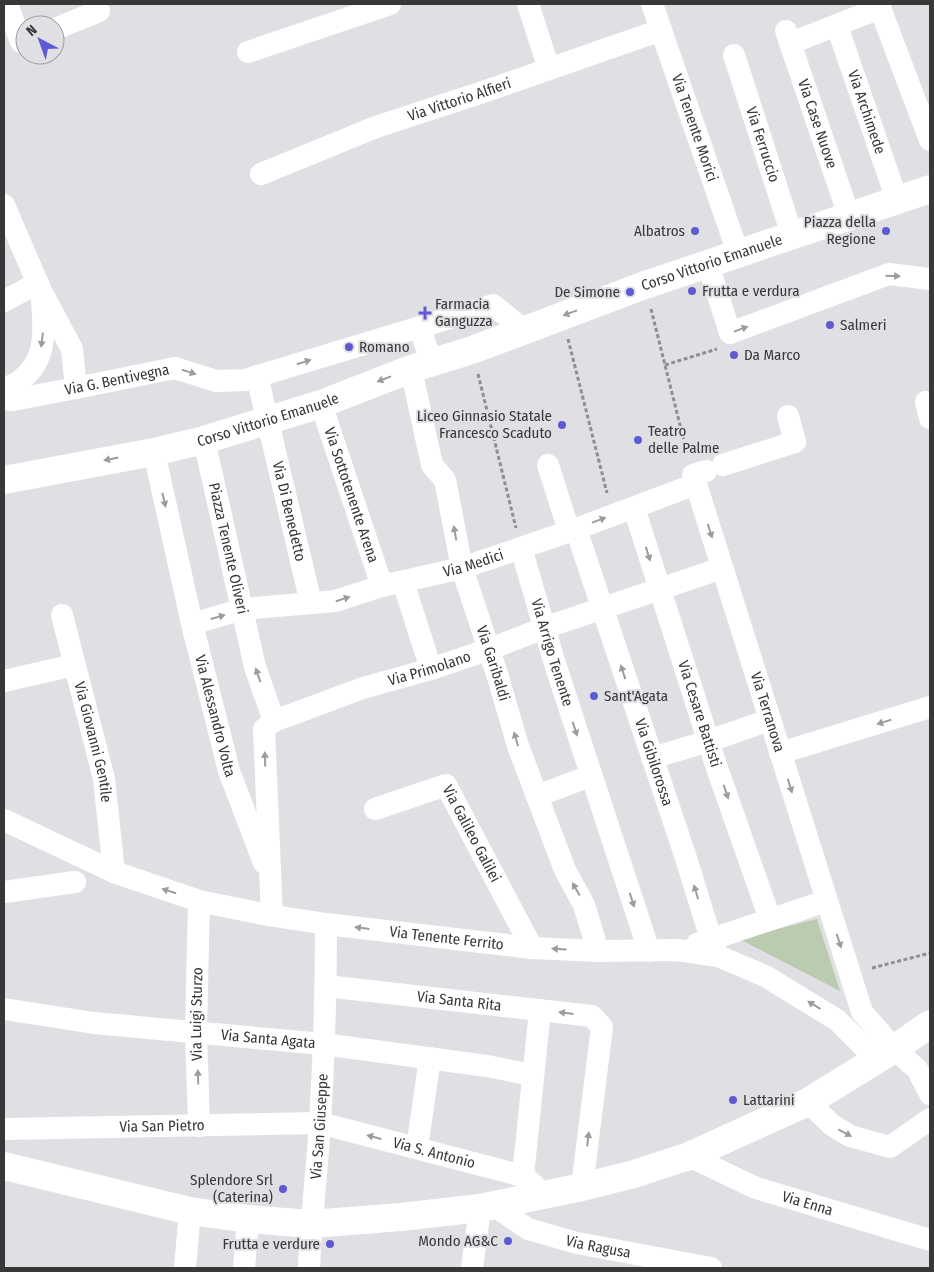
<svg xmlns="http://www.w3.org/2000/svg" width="934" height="1272" viewBox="0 0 934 1272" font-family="'Fira Sans Condensed',sans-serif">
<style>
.green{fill:#bbcbb0}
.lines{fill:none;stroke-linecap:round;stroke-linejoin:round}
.path{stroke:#8f8e91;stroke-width:3;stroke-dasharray:4 2.5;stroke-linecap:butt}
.street{stroke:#fff;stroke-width:22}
.secondary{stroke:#fff;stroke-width:28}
.oneway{fill:#9c9c9c}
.poi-dot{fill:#5e5ad2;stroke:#e0dfe3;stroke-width:2}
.labels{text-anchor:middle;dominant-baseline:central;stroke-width:4;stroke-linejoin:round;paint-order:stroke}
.street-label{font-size:15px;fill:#383839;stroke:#e0dfe3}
.poi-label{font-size:15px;fill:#383839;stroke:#e0dfe3;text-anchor:start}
</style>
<rect width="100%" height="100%" fill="#e0dfe3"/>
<polygon class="green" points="817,919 840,991 739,939"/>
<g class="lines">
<g class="path">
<polyline points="651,309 687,453"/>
<polyline points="568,339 607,493"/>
<polyline points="665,365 717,349"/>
<polyline points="478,374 516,528"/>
<polyline points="872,968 930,953"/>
</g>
<g class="street">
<polyline points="7,4 21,42"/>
<polyline points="528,4 549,69"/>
<path id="s1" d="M652,4L738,253"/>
<polyline points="880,4 880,8 930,140"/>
<path id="s2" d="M837,26L897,200"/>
<polyline points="55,29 99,11"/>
<path id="s3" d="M786,31L849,216"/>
<polyline points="791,43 880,8"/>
<polyline points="248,52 390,4"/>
<path id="s4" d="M734,55L792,235"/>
<path id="s5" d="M261,174L376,127L483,92L661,30"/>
<polyline points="4,205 41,291 72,349 76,388"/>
<polyline points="708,264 730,333 889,274 930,279"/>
<polyline points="4,301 38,283"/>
<polyline points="420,327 431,363"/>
<path id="s6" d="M411,369L432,465L445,480L462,568L498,677L518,746L565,870L584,905L598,951"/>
<path id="s7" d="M257,376L311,603"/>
<path d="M4,389C9,386 17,384 21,380C48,358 44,330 42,299"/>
<path id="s8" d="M4,399L13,400L76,388L175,368L216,381L245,380L493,305L523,329"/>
<polyline points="926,402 930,418"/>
<path id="s9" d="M321,404L382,586"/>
<path id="s10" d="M204,440L255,667L274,721"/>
<path id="s11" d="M154,452L192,624L229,771L264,863"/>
<polyline points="548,465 569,531"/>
<polyline points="723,465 795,442 788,416"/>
<path id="s12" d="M706,471L693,475L696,484L862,1012L894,1049L917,1069L930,1094"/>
<path id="s13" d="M634,508L717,768L770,919"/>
<path id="s14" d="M576,529L685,855L711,939L718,956"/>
<path id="s15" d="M521,548L555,664L649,951"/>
<polyline points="403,582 431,669"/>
<path id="s16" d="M62,615L104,779L114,872"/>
<path id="s17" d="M192,624L243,609L335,601L382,586L462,568L576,529L696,484"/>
<polyline points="4,681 74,665"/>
<polyline points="780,753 930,707"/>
<polyline points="652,758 709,741 769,720"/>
<polyline points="537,796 590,776"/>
<path id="s18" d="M375,809L446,785L532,948"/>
<path id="s19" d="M4,820L114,872L199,901L268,915L326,924L532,948L598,951L677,950L718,956L765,976L837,1020L877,1060"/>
<polyline points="4,892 75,882"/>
<path id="s20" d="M272,916L264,729L274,721L363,688L431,669L490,649L544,628L722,568"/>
<polyline points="697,944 826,901"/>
<path id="s21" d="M326,986L592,1016L602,1027L582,1187"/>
<path id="s22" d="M4,1009L94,1023L323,1044L487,1066L532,1075"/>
<polyline points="808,1102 832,1125 850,1136 890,1147 930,1119"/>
<path id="s23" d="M199,1126L196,1032L199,901"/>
<path id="s24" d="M4,1129L320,1123L523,1176L534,1185L538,1195"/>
<polyline points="417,1148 430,1058"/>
<path id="s25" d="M689,1156L756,1188L930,1240"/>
<polyline points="523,1176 540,1010"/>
<path id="s26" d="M493,1205L528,1229L577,1243L711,1268"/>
<polyline points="185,1268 190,1211"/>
<polyline points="244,1268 248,1219"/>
<path id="s27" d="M309,1268C311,1220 317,1172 320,1123C324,1057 326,990 326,924"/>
<polyline points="472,1268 480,1208"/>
</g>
<g class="secondary">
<path id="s28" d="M4,480L154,452L204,440L321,404L411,369L472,350L645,285L930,189"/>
<polyline points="4,1166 190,1211 248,1219 311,1224 401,1217 480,1208 582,1187 634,1174 689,1156 808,1102 894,1049 930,1024"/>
</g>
</g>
<defs><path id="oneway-solid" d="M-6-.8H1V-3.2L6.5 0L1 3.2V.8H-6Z" transform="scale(1.25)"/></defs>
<g class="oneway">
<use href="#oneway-solid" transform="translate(893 276) rotate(1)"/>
<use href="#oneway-solid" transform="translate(570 313) rotate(160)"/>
<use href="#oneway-solid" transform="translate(741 329) rotate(-20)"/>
<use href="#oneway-solid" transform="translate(42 340) rotate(97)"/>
<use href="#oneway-solid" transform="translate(304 362) rotate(-17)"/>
<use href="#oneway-solid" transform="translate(189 372) rotate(18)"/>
<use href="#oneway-solid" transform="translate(384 379) rotate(159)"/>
<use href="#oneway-solid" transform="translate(111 459) rotate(169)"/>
<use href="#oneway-solid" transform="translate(164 500) rotate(77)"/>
<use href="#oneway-solid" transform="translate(599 520) rotate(-20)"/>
<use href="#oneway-solid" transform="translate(710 531) rotate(72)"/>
<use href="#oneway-solid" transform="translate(455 533) rotate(-100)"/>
<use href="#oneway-solid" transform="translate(648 554) rotate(73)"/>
<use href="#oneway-solid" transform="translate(343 599) rotate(-18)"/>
<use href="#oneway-solid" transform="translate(218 617) rotate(-16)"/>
<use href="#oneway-solid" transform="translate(623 672) rotate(-108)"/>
<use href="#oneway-solid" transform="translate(258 675) rotate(-109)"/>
<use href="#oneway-solid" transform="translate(884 722) rotate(163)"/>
<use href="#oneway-solid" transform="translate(575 729) rotate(72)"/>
<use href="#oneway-solid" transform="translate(516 739) rotate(-106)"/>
<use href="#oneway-solid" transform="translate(265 759) rotate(-92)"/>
<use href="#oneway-solid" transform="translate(790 786) rotate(73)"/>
<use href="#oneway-solid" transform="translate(726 792) rotate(71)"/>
<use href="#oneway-solid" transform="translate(576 889) rotate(-120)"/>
<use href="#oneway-solid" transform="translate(169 891) rotate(-162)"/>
<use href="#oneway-solid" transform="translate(696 892) rotate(-107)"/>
<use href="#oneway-solid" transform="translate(632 900) rotate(72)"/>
<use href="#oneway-solid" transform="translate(362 928) rotate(-173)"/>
<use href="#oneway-solid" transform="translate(839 941) rotate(72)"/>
<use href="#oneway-solid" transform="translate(559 949) rotate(-177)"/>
<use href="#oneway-solid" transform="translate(814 1005) rotate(-149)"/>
<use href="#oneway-solid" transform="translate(566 1013) rotate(-173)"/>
<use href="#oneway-solid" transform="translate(198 1077) rotate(-92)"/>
<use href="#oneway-solid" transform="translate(845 1133) rotate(28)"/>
<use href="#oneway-solid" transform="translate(374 1137) rotate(-165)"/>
<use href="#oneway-solid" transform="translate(588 1139) rotate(-83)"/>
</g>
<g class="poi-dot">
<circle cx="695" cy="231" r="5"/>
<circle cx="886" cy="231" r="5"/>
<circle cx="692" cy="291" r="5"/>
<circle cx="630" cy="292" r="5"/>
<path d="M422.5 305.5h5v5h5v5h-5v5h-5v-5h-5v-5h5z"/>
<circle cx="830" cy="325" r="5"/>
<circle cx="349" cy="347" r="5"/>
<circle cx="734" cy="355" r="5"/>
<circle cx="562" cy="425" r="5"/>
<circle cx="638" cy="440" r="5"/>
<circle cx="594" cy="696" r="5"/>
<circle cx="733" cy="1100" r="5"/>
<circle cx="283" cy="1189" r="5"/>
<circle cx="508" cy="1241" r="5"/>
<circle cx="330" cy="1244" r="5"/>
</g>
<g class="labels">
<g class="street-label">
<text stroke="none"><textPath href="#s5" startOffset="212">Via Vittorio Alfieri</textPath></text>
<text stroke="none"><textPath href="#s2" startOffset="91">Via Archimede</textPath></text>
<text stroke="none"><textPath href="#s3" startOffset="98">Via Case Nuove</textPath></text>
<text stroke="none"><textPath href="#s1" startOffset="131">Via Tenente Morici</textPath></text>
<text stroke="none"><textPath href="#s4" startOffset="94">Via Ferruccio</textPath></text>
<text stroke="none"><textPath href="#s28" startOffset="742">Corso Vittorio Emanuele</textPath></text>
<text stroke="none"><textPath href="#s8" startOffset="115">Via G. Bentivegna</textPath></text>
<text stroke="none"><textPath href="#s28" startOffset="271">Corso Vittorio Emanuele</textPath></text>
<text stroke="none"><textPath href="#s9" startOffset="96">Via Sottotenente Arena</textPath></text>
<text stroke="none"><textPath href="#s7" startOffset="139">Via Di Benedetto</textPath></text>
<text stroke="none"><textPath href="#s10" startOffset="111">Piazza Tenente Oliveri</textPath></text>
<text stroke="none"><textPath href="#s17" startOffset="289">Via Medici</textPath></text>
<text stroke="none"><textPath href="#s15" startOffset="109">Via Arrigo Tenente</textPath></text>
<text stroke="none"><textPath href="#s6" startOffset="308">Via Garibaldi</textPath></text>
<text stroke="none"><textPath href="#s20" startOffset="364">Via Primolano</textPath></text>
<text stroke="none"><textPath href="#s12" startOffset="262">Via Terranova</textPath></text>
<text stroke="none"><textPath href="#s13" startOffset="216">Via Cesare Battisti</textPath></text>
<text stroke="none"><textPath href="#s11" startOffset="271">Via Alessandro Volta</textPath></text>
<text stroke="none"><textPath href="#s16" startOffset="131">Via Giovanni Gentile</textPath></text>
<text stroke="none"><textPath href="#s14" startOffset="246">Via Gibilorossa</textPath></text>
<text stroke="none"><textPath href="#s18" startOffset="130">Via Galileo Galilei</textPath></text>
<text stroke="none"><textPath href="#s19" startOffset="462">Via Tenente Ferrito</textPath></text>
<text stroke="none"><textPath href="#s21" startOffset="134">Via Santa Rita</textPath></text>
<text stroke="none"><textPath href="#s23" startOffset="112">Via Luigi Sturzo</textPath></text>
<text stroke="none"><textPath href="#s22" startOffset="266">Via Santa Agata</textPath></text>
<text stroke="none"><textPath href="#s24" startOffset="158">Via San Pietro</textPath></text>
<text stroke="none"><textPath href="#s27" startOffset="142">Via San Giuseppe</textPath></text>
<text stroke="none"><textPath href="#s24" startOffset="434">Via S. Antonio</textPath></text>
<text stroke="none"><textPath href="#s25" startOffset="128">Via Enna</textPath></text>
<text stroke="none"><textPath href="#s26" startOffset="115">Via Ragusa</textPath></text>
</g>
<g class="poi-label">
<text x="876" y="222" text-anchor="end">Piazza della<tspan x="876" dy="17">Regione</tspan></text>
<text x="685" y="231" text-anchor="end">Albatros</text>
<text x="702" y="291">Frutta e verdura</text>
<text x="620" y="292" text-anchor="end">De Simone</text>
<text x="435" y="304">Farmacia<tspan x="435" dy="17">Ganguzza</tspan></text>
<text x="840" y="325">Salmeri</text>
<text x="359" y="347">Romano</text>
<text x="744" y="355">Da Marco</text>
<text x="552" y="416" text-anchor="end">Liceo Ginnasio Statale<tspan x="552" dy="17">Francesco Scaduto</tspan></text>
<text x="648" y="431">Teatro<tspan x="648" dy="17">delle Palme</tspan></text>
<text x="604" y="696">Sant'Agata</text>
<text x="743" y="1100">Lattarini</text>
<text x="273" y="1180" text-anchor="end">Splendore Srl<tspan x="273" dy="17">(Caterina)</tspan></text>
<text x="498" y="1241" text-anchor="end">Mondo AG&amp;C</text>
<text x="320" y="1244" text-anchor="end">Frutta e verdure</text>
</g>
</g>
<rect width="934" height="1272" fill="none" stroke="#383839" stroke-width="10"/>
<g transform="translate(40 40) rotate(319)"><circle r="24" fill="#e0dfe3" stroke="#9d9c9f"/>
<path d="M0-4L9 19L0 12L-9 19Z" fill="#5e5ad2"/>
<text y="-8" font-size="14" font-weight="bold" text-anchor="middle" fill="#383839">N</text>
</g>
</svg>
